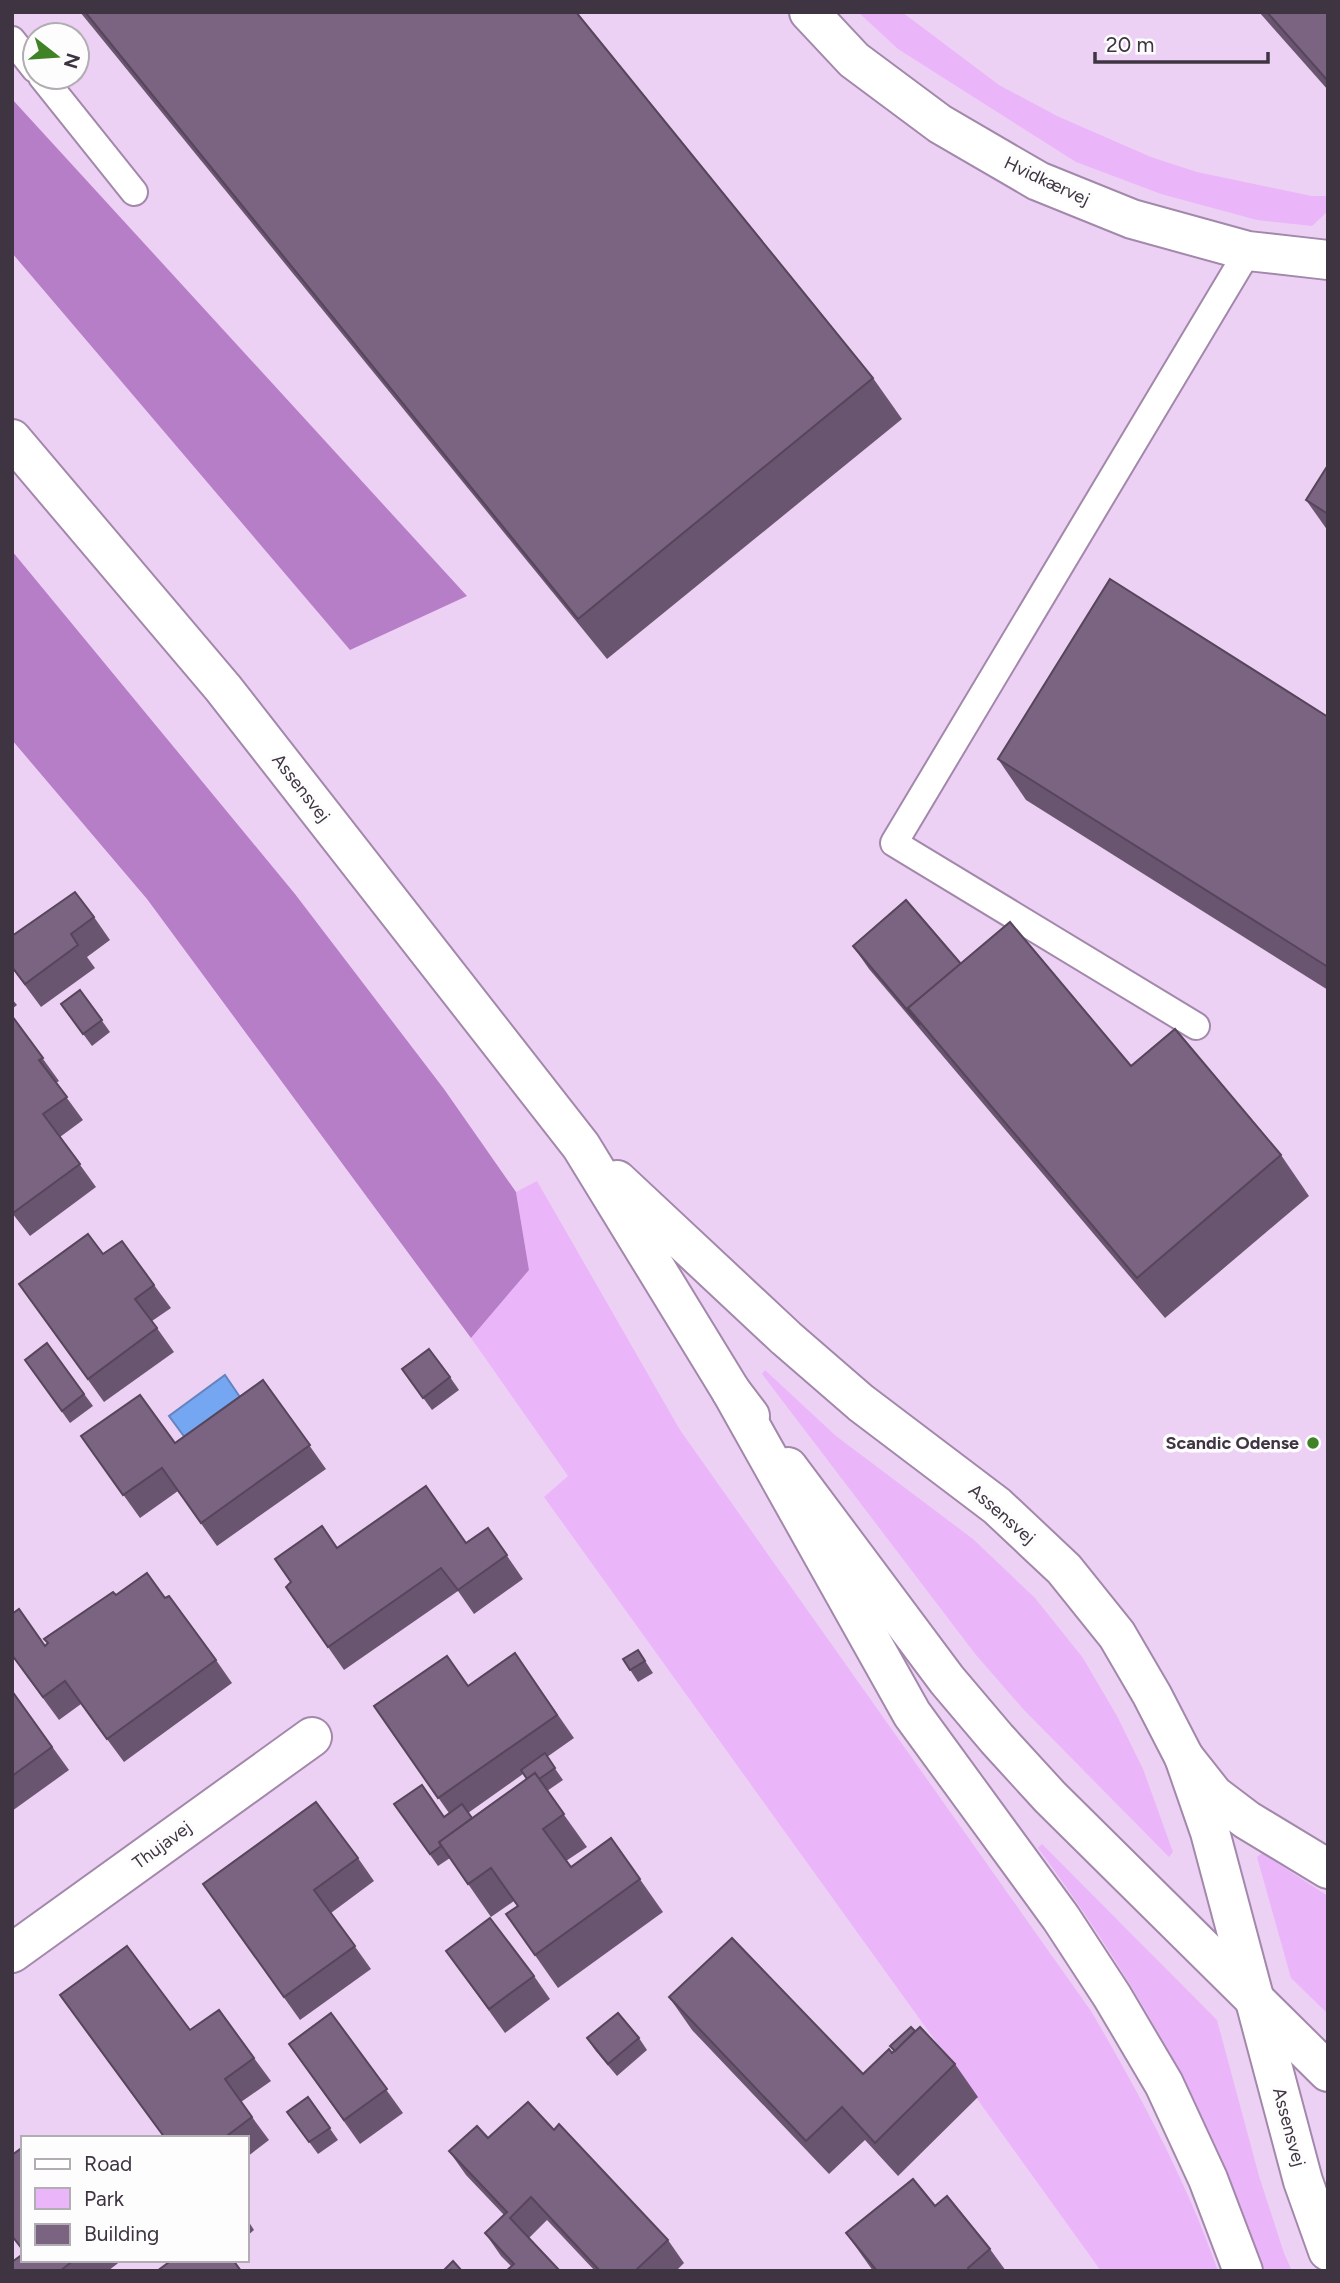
<svg xmlns="http://www.w3.org/2000/svg" width="1340" height="2283" viewBox="0 0 1340 2283" font-family="Figtree,sans-serif">
<style>
.green{fill:#eab6f9}
.forest{fill:#b77ec8}
.water{fill:#74a6f2;stroke:#6484bd;stroke-width:2}
.lines{fill:none;stroke-linecap:round;stroke-linejoin:round}
.service-casing{stroke:#a288aa;stroke-width:30}
.minor-casing{stroke:#a288aa;stroke-width:42}
.tertiary-casing{stroke:#a288aa;stroke-width:42}
.secondary-casing{stroke:#a288aa;stroke-width:42}
.motorway-casing{stroke:#a288aa;stroke-width:42}
.service{stroke:#fff;stroke-width:26}
.minor{stroke:#fff;stroke-width:38}
.tertiary{stroke:#fff;stroke-width:38}
.secondary{stroke:#fff;stroke-width:38}
.motorway{stroke:#fff;stroke-width:38}
.wall{fill:#6a5570;fill-rule:evenodd}
.building{fill:#7b6382;stroke:#56455b;stroke-width:2}
.poi-dot{fill:#408326;stroke:#fdfdfd;stroke-width:2.5}
.labels{text-anchor:middle;dominant-baseline:central;stroke-width:7;stroke-linejoin:round;paint-order:stroke}
.street-label{font-size:18px;fill:#3f3442;stroke:#fdfdfd}
.poi-label{font-size:18px;font-weight:bold;fill:#3f3442;stroke:#fdfdfd;text-anchor:end}
</style>
<rect width="100%" height="100%" fill="#edd1f5"/>
<g class="green">
<polygon points="858,12 902,12 999,85 1057,116 1151,157 1197,172 1312,196 1328,196 1328,211 1312,226 1257,220 1161,194 1076,162 898,49"/>
<path d="M537,1181L680,1430L1091,2011C1140,2095 1186,2179 1218,2271H1101L544,1497L568,1476L471,1338L529,1270L516,1192Z"/>
<polygon points="765,1370 836,1436 973,1539 1035,1598 1083,1658 1117,1716 1143,1769 1173,1852 1169,1857 1024,1710 976,1655 762,1374"/>
<path d="M1042,1844L1217,2020L1259,2176L1284,2253L1292,2271H1264C1212,2114 1135,1980 1038,1848Z"/>
<polygon points="1262,1853 1328,1896 1328,2014 1291,1978 1257,1857"/>
</g>
<g class="forest">
<polygon points="12,99 467,596 350,650 12,253"/>
<polygon points="12,551 295,894 444,1089 516,1192 529,1270 471,1338 147,899 12,740"/>
</g>
<polygon class="water" points="225,1375 244,1403 189,1443 169,1416"/>
<g class="lines">
<g class="service-casing">
<g id="service">
<polyline points="12,40 35,69"/>
<polyline points="42,77 134,192"/>
<polyline points="1196,1026 894,843 1248,251"/>
</g>
</g>
<g class="minor-casing">
<polyline id="minor" points="12,1953 312,1737"/>
</g>
<g class="tertiary-casing">
<polyline id="tertiary" points="809,12 854,60 940,124 1038,181 1132,219 1248,251 1328,260"/>
</g>
<g class="secondary-casing">
<g id="secondary">
<polyline points="12,439 223,688 581,1146 731,1391 750,1416"/>
<polyline points="617,1180 786,1338 861,1403 997,1506 1064,1569 1117,1635 1152,1695 1184,1757 1210,1832 1303,2181 1328,2251"/>
<polyline points="788,1467 947,1680 997,1739 1050,1797 1328,2072"/>
</g>
</g>
<g class="motorway-casing">
<g id="motorway">
<polyline points="731,1391 912,1714 1061,1918 1112,1996 1164,2084 1208,2179 1243,2271"/>
<polyline points="1184,1757 1214,1795 1247,1820 1328,1869"/>
</g>
</g>
<use href="#service" class="service"/>
<use href="#minor" class="minor"/>
<use href="#tertiary" class="tertiary"/>
<use href="#secondary" class="secondary"/>
<use href="#motorway" class="motorway"/>
</g>
<g class="wall">
<polygon points="80,12 576,12 873,378 902,419 607,659"/>
<polygon points="1259,12 1328,12 1328,90"/>
<polygon points="1328,465 1328,531 1306,500"/>
<polygon points="1328,717 1328,990 1026,800 998,759"/>
<polygon points="94,917 110,940 87,957 95,968 41,1007 12,968 12,936"/>
<polygon points="853,946 961,964 1281,1155 1309,1196 1165,1318 869,969"/>
<polygon points="80,990 110,1032 92,1046 61,1004"/>
<polygon points="12,999 17,1005 12,1009"/>
<polygon points="12,1016 59,1081 56,1083 83,1120 60,1137 96,1187 30,1236 12,1213"/>
<polygon points="103,1254 154,1285 171,1308 152,1321 174,1352 104,1402 19,1284"/>
<polygon points="47,1343 93,1406 70,1423 25,1360"/>
<polygon points="402,1369 450,1377 459,1390 432,1410"/>
<polygon points="263,1380 326,1469 217,1546 178,1491 140,1518 81,1436 175,1443"/>
<polygon points="488,1528 523,1579 474,1614 458,1591 344,1670 286,1587 337,1547 466,1543"/>
<polygon points="116,1595 165,1598 216,1660 232,1683 124,1762 81,1704 59,1720 12,1656 45,1646"/>
<polygon points="638,1650 653,1673 638,1682 623,1659"/>
<path d="M515,1653L574,1738L547,1757L563,1780L547,1791L587,1847L566,1861L571,1867L611,1838L663,1912L558,1988L506,1914L517,1906L514,1901L491,1917L450,1858L438,1866L394,1804L444,1817L449,1813L374,1706L468,1686ZM523,1774L527,1779L472,1818L468,1813Z"/>
<polygon points="12,1691 69,1770 12,1811"/>
<polygon points="358,1858 374,1881 331,1913 371,1969 300,2020 203,1884"/>
<polygon points="446,1951 534,1976 550,1999 505,2033"/>
<polygon points="60,1995 190,2030 254,2058 271,2081 241,2102 269,2140 247,2157 247,2138 165,2138"/>
<polygon points="669,1997 863,2074 894,2051 890,2046 915,2031 955,2064 978,2097 898,2176 865,2140 829,2174 692,2030"/>
<polygon points="331,2013 403,2113 360,2144 289,2044"/>
<polygon points="587,2038 639,2038 647,2050 617,2076 595,2050"/>
<polygon points="308,2097 338,2140 318,2154 287,2112"/>
<polygon points="554,2130 668,2240 684,2263 676,2271 595,2271 547,2220 529,2238 560,2271 511,2266 501,2256 485,2233 504,2215 466,2175 449,2151 488,2138"/>
<polygon points="935,2206 990,2249 1006,2271 873,2271 846,2233"/>
<polygon points="247,2219 254,2230 247,2236"/>
<polygon points="23,2260 122,2260 108,2271 12,2271"/>
</g>
<g class="building">
<polygon points="85,12 576,12 873,378 578,619"/>
<polygon points="1267,12 1328,12 1328,81"/>
<polygon points="1328,465 1328,514 1306,500"/>
<polygon points="1110,579 1328,717 1328,967 998,759"/>
<polygon points="75,892 94,917 71,934 78,945 25,984 12,967 12,936"/>
<polygon points="906,900 961,964 908,1008 920,1025 853,946"/>
<polygon points="1010,922 1131,1066 1175,1029 1281,1155 1137,1278 908,1008"/>
<polygon points="80,990 102,1020 83,1034 61,1004"/>
<polygon points="12,1016 43,1058 39,1060 67,1097 43,1114 80,1164 13,1213 12,1212"/>
<polygon points="88,1234 103,1254 122,1241 154,1285 135,1299 157,1328 88,1379 19,1284"/>
<polygon points="47,1343 84,1394 62,1411 25,1360"/>
<polygon points="429,1349 450,1377 423,1398 402,1369"/>
<polygon points="263,1380 310,1445 201,1523 162,1468 123,1495 81,1436 140,1395 175,1443"/>
<polygon points="426,1486 466,1543 488,1528 507,1555 458,1590 441,1568 328,1647 286,1587 291,1582 275,1559 322,1526 337,1548"/>
<polygon points="147,1573 165,1598 169,1596 216,1660 107,1739 65,1681 43,1697 12,1655 12,1614 19,1609 45,1646 48,1643 44,1639 113,1592 116,1595"/>
<polygon points="638,1650 645,1661 630,1670 623,1659"/>
<polygon points="515,1653 557,1715 438,1798 374,1706 447,1656 468,1686"/>
<polygon points="12,1691 52,1747 12,1776"/>
<polygon points="545,1753 555,1768 539,1779 535,1773 527,1779 521,1770"/>
<polygon points="535,1773 564,1814 543,1829 571,1867 611,1838 640,1879 535,1955 506,1914 518,1906 491,1868 468,1884 439,1842"/>
<polygon points="422,1785 444,1817 462,1804 472,1818 439,1842 441,1846 430,1854 394,1804"/>
<polygon points="316,1802 358,1858 314,1890 355,1946 284,1997 203,1884"/>
<polygon points="490,1918 534,1976 489,2009 446,1951"/>
<polygon points="732,1938 863,2074 889,2049 892,2053 920,2027 955,2064 875,2143 842,2107 806,2141 669,1997"/>
<polygon points="127,1946 190,2030 219,2010 254,2058 225,2079 252,2117 224,2138 165,2138 60,1995"/>
<polygon points="331,2013 387,2089 344,2120 289,2044"/>
<polygon points="618,2013 639,2038 608,2064 587,2038"/>
<polygon points="911,2027 915,2031 895,2051 890,2046"/>
<polygon points="308,2097 330,2128 309,2142 287,2112"/>
<polygon points="528,2102 554,2130 559,2124 668,2240 635,2271 600,2271 531,2197 510,2218 560,2271 506,2271 514,2264 485,2233 507,2212 449,2151 477,2126 488,2138"/>
<polygon points="23,2147 23,2250 12,2236 12,2155"/>
<polygon points="913,2179 935,2206 947,2196 990,2249 968,2268 970,2271 877,2271 846,2233"/>
<polygon points="23,2254 23,2260 74,2260 60,2271 12,2271 12,2262"/>
<polygon points="172,2260 233,2260 241,2271 157,2271"/>
<polygon points="453,2261 462,2271 443,2271"/>
</g>
<circle class="poi-dot" cx="1313" cy="1443" r="7"/>
<g class="labels">
<g class="street-label">
<text transform="translate(1047 181) rotate(25)">Hvidkærvej</text>
<text transform="translate(301 788) rotate(52)">Assensvej</text>
<text transform="translate(1002 1514) rotate(41)">Assensvej</text>
<text transform="translate(162 1845) rotate(-36)">Thujavej</text>
<text transform="translate(1289 2127) rotate(75)">Assensvej</text>
</g>
<g class="poi-label">
<text x="1299" y="1443">Scandic Odense</text>
</g>
</g>
<rect width="1340" height="2283" fill="none" stroke="#3f3442" stroke-width="28"/>
<rect x="21" y="2136" width="228" height="126" fill="#fdfdfd" stroke="#b1adb2" stroke-width="2"/>
<rect x="35" y="2159" width="35" height="10" fill="#ffffff" stroke="#b1adb2" stroke-width="2"/>
<text x="84" y="2171" font-size="21" fill="#3f3442">Road</text>
<rect x="35" y="2188" width="35" height="21" fill="#eab6f9" stroke="#b1adb2" stroke-width="2"/>
<text x="84" y="2206" font-size="21" fill="#3f3442">Park</text>
<rect x="35" y="2224" width="35" height="21" fill="#7b6382" stroke="#b1adb2" stroke-width="2"/>
<text x="84" y="2241" font-size="21" fill="#3f3442">Building</text>
<g transform="translate(56 56) rotate(107)"><circle r="33" fill="#fdfdfd" stroke="#b1adb2" stroke-width="2"/>
<path d="M0-5L12 26L0 18L-12 26Z" fill="#408326"/>
<text y="-10" font-size="19" font-weight="bold" text-anchor="middle" fill="#3f3442">N</text>
</g>
<path d="M1095 52v10h173v-10" fill="none" stroke="#3f3442" stroke-width="3.5"/>
<text x="1106" y="52" font-size="21" fill="#3f3442" stroke="#fdfdfd" stroke-width="5" paint-order="stroke">20 m</text>
</svg>
